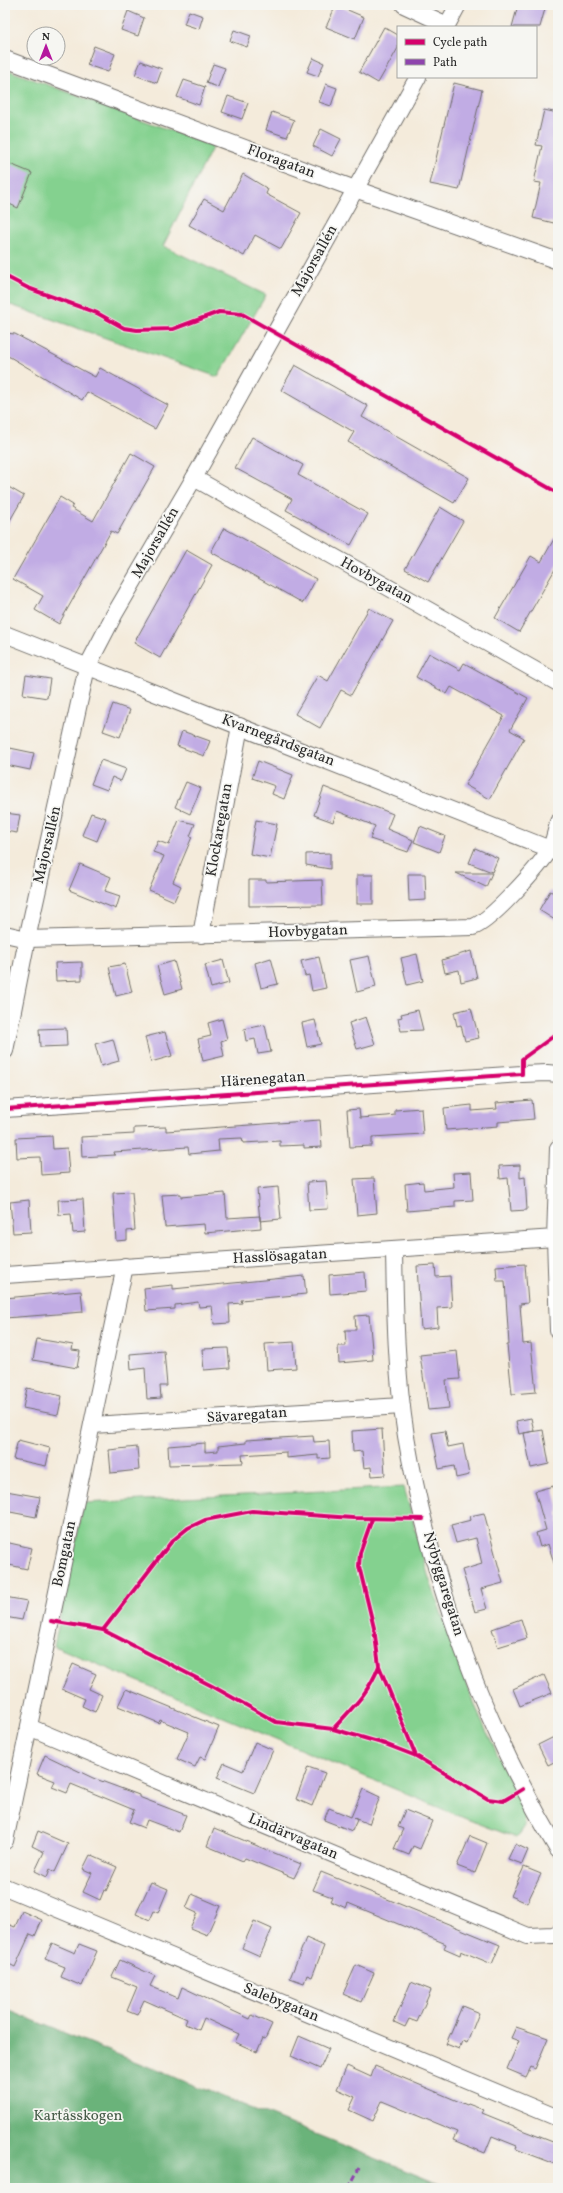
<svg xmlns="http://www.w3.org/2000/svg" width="563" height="2193" viewBox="0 0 563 2193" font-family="Vollkorn,serif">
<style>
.green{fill:#84d18f;stroke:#587e5d}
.forest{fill:#6bb37a;stroke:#4b6f52}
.building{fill:#c1ace4}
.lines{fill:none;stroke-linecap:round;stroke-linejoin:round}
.street-casing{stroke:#716e69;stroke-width:18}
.street{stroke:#fff;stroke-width:16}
.quiet{stroke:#8e44ad;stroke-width:3;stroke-dasharray:6 3;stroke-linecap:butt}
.cycleway-casing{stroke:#f6f6f2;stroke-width:6}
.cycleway{stroke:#d6006c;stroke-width:4}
.labels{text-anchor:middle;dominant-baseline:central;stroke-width:3.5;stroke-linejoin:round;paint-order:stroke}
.street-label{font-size:15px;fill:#2b2b2b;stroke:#f6f6f2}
.park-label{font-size:15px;fill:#465d49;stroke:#f6f6f2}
</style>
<rect width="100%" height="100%" fill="#f6f6f2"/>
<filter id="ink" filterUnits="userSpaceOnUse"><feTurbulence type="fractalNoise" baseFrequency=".025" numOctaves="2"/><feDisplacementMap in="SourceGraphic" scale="8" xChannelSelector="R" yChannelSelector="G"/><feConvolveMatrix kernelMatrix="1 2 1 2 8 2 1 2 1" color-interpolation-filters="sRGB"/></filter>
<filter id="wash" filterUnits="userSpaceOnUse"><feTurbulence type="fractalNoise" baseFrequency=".012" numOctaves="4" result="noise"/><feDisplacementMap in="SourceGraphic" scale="16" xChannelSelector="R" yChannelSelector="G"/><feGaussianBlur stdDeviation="0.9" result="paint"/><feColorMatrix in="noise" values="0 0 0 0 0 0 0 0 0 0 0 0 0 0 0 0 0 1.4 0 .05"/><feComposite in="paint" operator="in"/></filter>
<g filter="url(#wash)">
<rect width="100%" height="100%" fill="#f4ebdb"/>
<g class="green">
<polygon points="5,69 213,146 163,246 266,295 218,377 5,303"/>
<polygon points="404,1487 428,1575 455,1652 480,1718 524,1809 525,1826 517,1838 464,1818 54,1646 84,1503"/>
</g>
<polygon class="forest" points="5,2009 449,2188 5,2188"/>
<g id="blocks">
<g class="building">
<polygon points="336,5 364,17 355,39 326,27"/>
<polygon points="518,5 546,5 540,27 512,27"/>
<polygon points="128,11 144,18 138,36 121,30"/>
<polygon points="189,11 203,16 199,29 184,24"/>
<polygon points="384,27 398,35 398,48 378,83 359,72"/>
<polygon points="234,30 251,36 247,47 230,41"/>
<polygon points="94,46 115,54 108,72 87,65"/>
<polygon points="313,58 324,63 318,76 307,72"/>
<polygon points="141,61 162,69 157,83 135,75"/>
<polygon points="213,64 225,68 218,87 206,83"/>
<polygon points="184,80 205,87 199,105 177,97"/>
<polygon points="454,83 482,90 459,190 430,184"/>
<polygon points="326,84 337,88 331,106 319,102"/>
<polygon points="228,96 248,103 242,119 222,112"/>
<polygon points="544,110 558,113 558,224 533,218 541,183 534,182 542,146 536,145"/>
<polygon points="272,112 294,120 287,137 266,130"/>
<polygon points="321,129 341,139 332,156 313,146"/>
<polygon points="10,164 32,173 18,208 5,202 5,175"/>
<polygon points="243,174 268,189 266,194 301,213 281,249 255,235 244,256 189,225 204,199 224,210"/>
<polygon points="5,333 15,334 95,377 100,368 168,405 155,429 87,392 82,400 10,357 5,356"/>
<polygon points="295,365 368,406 362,417 469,478 454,503 348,442 354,432 281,390"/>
<polygon points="252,437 303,465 298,475 368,514 351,545 286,510 292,499 235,468"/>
<polygon points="131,453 155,467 117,534 111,531 59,624 35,610 43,596 13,579 60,497 73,505 71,508 93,521"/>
<polygon points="5,485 24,496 5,529"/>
<polygon points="440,507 463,521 428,582 405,569"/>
<polygon points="224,528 316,579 303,603 211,552"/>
<polygon points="558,532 558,564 519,632 495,618 531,556 541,562"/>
<polygon points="186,550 212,565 160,658 134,643"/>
<polygon points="369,608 393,621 351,695 341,690 320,728 295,714 318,675 328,681"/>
<polygon points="429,653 460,670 464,663 528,698 510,730 524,738 490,799 465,785 504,716 451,687 447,694 416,677"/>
<polygon points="26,675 50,679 47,698 23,694"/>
<polygon points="113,704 130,710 120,737 103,731"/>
<polygon points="182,731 210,741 204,756 177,746"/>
<polygon points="10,748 34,753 30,770 6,765"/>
<polygon points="101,760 126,769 121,781 112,777 107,790 91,784"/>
<polygon points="258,761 293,775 284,799 272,794 275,786 252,778"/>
<polygon points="186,782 201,788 190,814 175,807"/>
<polygon points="324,787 393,814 387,829 413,840 408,852 370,839 375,826 337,811 333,822 314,815"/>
<polygon points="5,813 20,815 17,833 5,831"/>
<polygon points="91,813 106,818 97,841 82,835"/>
<polygon points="179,820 195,824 190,836 192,837 173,882 181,886 174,901 149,890 164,856 153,852 158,841 169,845"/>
<polygon points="256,820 277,824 270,858 250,854"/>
<polygon points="420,826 445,836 439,852 414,842"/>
<polygon points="475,848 498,858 492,872 469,863"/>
<polygon points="330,853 330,869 306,865 306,854"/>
<polygon points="80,864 111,877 105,891 120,896 116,909 69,890"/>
<polygon points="456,873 492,873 486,887"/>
<polygon points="408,874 425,874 426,900 409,901"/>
<rect x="357" y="875" width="16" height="29"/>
<polygon points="249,880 266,880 266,882 322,880 323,905 249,906"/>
<polygon points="550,891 558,895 558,922 539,910"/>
<polygon points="471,951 477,978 461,982 459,970 445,973 442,960"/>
<polygon points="417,954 423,981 407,985 401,958"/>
<polygon points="369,956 376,987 357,992 350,960"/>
<polygon points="319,957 326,988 312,991 309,975 305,976 301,961"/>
<polygon points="271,958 278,984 261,988 255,963"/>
<polygon points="223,960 229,983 211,988 205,965"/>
<polygon points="174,961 182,989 165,994 157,966"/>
<polygon points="82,962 82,980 56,981 55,963"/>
<polygon points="125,964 132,992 116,996 109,967"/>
<polygon points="471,1008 479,1038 465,1041 461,1025 457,1026 454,1012"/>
<polygon points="418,1010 423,1030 401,1031 398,1018 402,1017 401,1014"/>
<polygon points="366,1017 375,1044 357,1049 349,1023"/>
<polygon points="222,1019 227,1039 221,1041 224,1056 203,1061 198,1039 211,1036 208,1023"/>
<polygon points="315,1020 321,1044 307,1047 302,1023"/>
<polygon points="265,1025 271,1052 258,1054 255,1039 246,1041 244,1029"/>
<polygon points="66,1028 67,1046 40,1047 39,1029"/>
<polygon points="165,1032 172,1056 151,1062 145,1037"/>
<polygon points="113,1039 119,1061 101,1066 95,1044"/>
<polygon points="532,1100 534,1119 498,1122 498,1126 446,1130 444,1108 472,1105 472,1111 497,1109 496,1103"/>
<polygon points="421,1108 423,1134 372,1137 372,1146 350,1147 347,1110 359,1109 360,1118 387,1116 395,1115 395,1110"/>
<polygon points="320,1120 322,1147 304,1148 304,1145 280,1146 280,1141 243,1143 242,1138 218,1139 219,1151 189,1154 188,1147 114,1152 115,1155 82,1157 81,1137 134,1134 134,1128 166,1127 166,1131"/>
<polygon points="52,1136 53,1149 67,1148 69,1173 41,1175 40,1157 17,1158 16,1138"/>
<polygon points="520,1165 520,1178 525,1177 527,1210 511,1211 508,1178 500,1179 499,1166"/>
<polygon points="471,1172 473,1200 455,1201 455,1207 407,1211 405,1184 423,1182 424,1190 454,1187 453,1173"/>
<polygon points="374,1178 377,1213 357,1215 354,1179"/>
<polygon points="326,1181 328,1209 309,1210 307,1182"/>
<polygon points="278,1187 281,1219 260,1221 257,1189"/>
<polygon points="132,1192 135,1230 127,1231 127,1240 116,1241 113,1193"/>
<polygon points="225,1193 227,1218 260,1216 261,1228 205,1233 204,1224 165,1227 162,1195 181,1194 181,1197"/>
<polygon points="83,1199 85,1232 73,1233 71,1214 59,1215 58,1200"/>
<polygon points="29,1200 31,1232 13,1233 10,1202"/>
<polygon points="525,1264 528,1303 520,1304 523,1344 531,1343 536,1392 512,1394 507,1345 509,1345 505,1281 497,1281 496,1266"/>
<polygon points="435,1265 436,1277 450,1276 452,1307 437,1308 438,1327 421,1329 417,1266"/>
<polygon points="365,1272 366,1291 330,1294 329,1275"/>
<polygon points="304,1276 306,1294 241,1300 242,1303 229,1304 230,1323 214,1324 212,1306 199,1307 198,1302 175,1305 175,1309 146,1311 144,1288 173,1285 173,1289"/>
<polygon points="81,1291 83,1312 5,1318 5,1298"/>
<polygon points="369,1315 373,1360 339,1363 338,1346 346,1346 345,1330 356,1330 355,1316"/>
<polygon points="37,1339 73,1345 72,1350 80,1351 77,1368 33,1360"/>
<polygon points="294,1342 296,1368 267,1370 265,1344"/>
<polygon points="228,1348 230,1368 204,1370 202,1349"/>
<polygon points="164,1351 167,1386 160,1386 161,1398 147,1399 145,1368 131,1370 130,1354"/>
<polygon points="457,1351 460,1379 446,1380 449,1408 428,1410 420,1355"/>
<polygon points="27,1388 62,1396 58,1415 23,1408"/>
<polygon points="531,1418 534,1431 519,1434 516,1421"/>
<polygon points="382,1429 385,1475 372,1476 371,1467 364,1468 362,1451 353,1452 352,1431"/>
<polygon points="543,1430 549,1464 531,1468 524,1433"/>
<polygon points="445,1431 448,1447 463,1444 469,1475 456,1478 454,1466 439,1469 432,1433"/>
<polygon points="313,1436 314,1442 329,1441 330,1458 318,1459 318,1455 286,1458 286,1452 242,1455 243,1463 169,1465 168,1446 205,1443 205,1452 218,1451 218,1446 246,1443 246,1440"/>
<polygon points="18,1440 50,1448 46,1466 13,1459"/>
<polygon points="137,1447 139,1470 111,1473 109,1450"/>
<polygon points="553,1486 558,1505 558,1566 555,1566 548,1544 540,1547 536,1533 546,1530 535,1491"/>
<polygon points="6,1491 40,1497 36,1517 5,1511"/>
<polygon points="484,1513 503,1583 481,1589 487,1609 475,1612 462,1570 482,1564 476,1538 456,1543 451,1525 471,1520 470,1516"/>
<polygon points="5,1542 32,1548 27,1569 5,1564"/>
<polygon points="5,1597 27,1601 22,1620 5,1617"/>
<polygon points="521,1619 527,1638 498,1647 492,1629"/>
<polygon points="73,1664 96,1674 89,1689 102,1695 95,1712 82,1706 85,1699 62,1689"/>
<polygon points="544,1675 552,1693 520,1706 513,1689"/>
<polygon points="126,1689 219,1727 205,1759 200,1757 195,1767 177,1759 189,1732 160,1720 159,1723 118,1706"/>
<polygon points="558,1735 558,1760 548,1765 538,1745"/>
<polygon points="255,1742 273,1750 254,1793 217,1778 224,1763 243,1771"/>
<polygon points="45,1755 93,1778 139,1795 139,1797 186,1815 179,1832 147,1820 144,1828 129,1822 134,1810 71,1784 67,1793 52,1787 55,1781 37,1774"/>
<polygon points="308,1767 325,1773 312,1806 296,1799"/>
<polygon points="363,1789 380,1797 369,1824 354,1818 357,1820 352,1831 324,1820 329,1808 351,1817"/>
<polygon points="405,1810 432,1821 420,1849 413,1846 409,1855 394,1849 403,1829 398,1827"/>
<polygon points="214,1828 301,1864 294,1878 245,1858 243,1861 207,1846"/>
<polygon points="38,1831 68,1844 55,1872 50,1869 47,1877 35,1871 44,1852 32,1846"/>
<polygon points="470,1836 487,1843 475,1873 457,1866"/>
<polygon points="515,1844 528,1850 522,1864 508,1859"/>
<polygon points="90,1855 117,1867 106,1891 104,1890 100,1900 83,1892 92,1873 83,1869"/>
<polygon points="524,1867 541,1874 527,1903 511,1896"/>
<polygon points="321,1872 500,1945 492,1964 461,1951 460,1955 444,1948 446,1944 348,1903 346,1908 330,1901 332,1897 313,1890"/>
<polygon points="151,1882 168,1889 158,1913 154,1911 150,1920 136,1914"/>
<polygon points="192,1894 220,1906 207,1935 190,1928 197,1913 186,1908"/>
<polygon points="22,1911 42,1920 35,1936 30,1934 15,1967 5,1962 5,1923 15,1927"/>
<polygon points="254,1921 272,1929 260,1956 242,1948"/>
<polygon points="306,1938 324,1946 312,1977 307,1975 304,1983 290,1978"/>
<polygon points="52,1943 75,1953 79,1944 97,1951 82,1986 61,1977 65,1967 45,1959"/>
<polygon points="120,1960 155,1976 150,1986 178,1998 182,1987 250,2019 252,2015 272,2024 265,2039 263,2038 257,2052 235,2042 239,2034 204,2018 199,2030 185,2024 187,2019 144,2000 137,2015 127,2011 137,1987 112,1977"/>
<polygon points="356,1965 374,1973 361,2002 343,1994"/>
<polygon points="411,1982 431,1990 417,2022 409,2019 405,2027 394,2022"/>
<polygon points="462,2006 479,2013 467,2043 462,2041 459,2049 446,2044"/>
<polygon points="516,2027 548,2038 535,2069 531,2067 526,2077 507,2069 519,2041 511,2038"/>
<polygon points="299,2036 329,2049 320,2069 291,2056"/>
<polygon points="347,2066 371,2077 375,2066 467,2105 468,2104 484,2110 482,2113 514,2126 514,2127 558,2144 558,2165 516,2149 517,2146 492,2136 485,2153 453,2140 457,2132 382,2101 373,2121 349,2110 355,2097 337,2089"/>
</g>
</g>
</g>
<g filter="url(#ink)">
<use href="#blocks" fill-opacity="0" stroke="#716e69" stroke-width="1"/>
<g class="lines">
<g class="street-casing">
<g id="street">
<polyline points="404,5 447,25"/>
<polyline points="446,27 458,5"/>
<polyline points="5,59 355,189 558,261"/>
<polyline points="194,478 558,683"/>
<polyline points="5,634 550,849"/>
<path d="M5,934L27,939L473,927C491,921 540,866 550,849C554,841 556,831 558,822"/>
<polyline points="201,935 240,726"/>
<polyline points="5,1051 27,939 87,667 114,615 194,478 418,77"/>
<polyline points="5,1109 522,1074 547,1073 558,1074"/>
<polyline points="558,1148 555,1238 558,1331"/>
<path d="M394,1250C395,1312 396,1375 406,1436C431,1582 483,1724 558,1850"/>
<polyline points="5,1275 555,1238"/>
<polyline points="92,1425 402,1406"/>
<polyline points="29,1727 528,1936 553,1935 558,1933"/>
<polyline points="5,1841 125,1266"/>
<polyline points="5,1887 558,2118"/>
</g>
</g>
<use href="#street" class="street"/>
<polyline class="quiet" points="349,2188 359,2168"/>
<g class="cycleway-casing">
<g id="cycleway">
<polyline points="5,276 28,288 97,313 124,328 137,330 173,329 219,312 242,314 558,493"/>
<polyline points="5,1109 522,1074 522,1059 558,1033"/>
<polyline points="372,1519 360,1553 359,1566 374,1628 379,1666 416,1756"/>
<polyline points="51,1621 103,1630 212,1686 276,1722 333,1729 385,1744 416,1756 488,1799 503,1801 523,1789"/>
<polyline points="103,1630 172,1541 188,1528 205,1520 252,1511 353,1518 423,1519"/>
<path d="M333,1729C353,1707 368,1694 379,1666"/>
</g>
</g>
<use href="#cycleway" class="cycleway"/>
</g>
</g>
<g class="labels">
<g class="street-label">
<text transform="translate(281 162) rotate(20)">Floragatan</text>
<text transform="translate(315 261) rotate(-61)">Majorsallén</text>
<text transform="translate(156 543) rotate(-60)">Majorsallén</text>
<text transform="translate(376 581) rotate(29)">Hovbygatan</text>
<text transform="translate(278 741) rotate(21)">Kvarnegårdsgatan</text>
<text transform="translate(220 830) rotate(-80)">Klockaregatan</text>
<text transform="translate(48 845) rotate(-77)">Majorsallén</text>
<text transform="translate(308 932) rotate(-2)">Hovbygatan</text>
<text transform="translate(263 1080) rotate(-4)">Härenegatan</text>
<text transform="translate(280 1257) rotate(-3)">Hasslösagatan</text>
<text transform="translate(247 1416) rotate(-4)">Sävaregatan</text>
<text transform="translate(65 1554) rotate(-78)">Bomgatan</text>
<text transform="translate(443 1584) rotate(73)">Nybyggaregatan</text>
<text transform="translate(293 1837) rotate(23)">Lindärvagatan</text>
<text transform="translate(281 2003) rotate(22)">Salebygatan</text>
</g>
<g class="park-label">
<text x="78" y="2116">Kartåsskogen</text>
</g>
</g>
<rect width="563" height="2193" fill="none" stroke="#f6f6f2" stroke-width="20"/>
<rect x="397" y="26" width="140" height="52" fill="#f6f6f2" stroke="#a5a5a2"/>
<rect x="405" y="39" width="20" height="6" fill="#d6006c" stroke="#a5a5a2"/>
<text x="433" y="46" font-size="12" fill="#2b2b2b">Cycle path</text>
<rect x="405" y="59" width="20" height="6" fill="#8e44ad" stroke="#a5a5a2"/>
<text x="433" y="66" font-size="12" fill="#2b2b2b">Path</text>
<g transform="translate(46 46)"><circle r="19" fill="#f6f6f2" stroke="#a5a5a2"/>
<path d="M0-3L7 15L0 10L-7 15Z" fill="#b5179e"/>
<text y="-6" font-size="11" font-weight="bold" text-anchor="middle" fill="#2b2b2b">N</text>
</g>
</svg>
